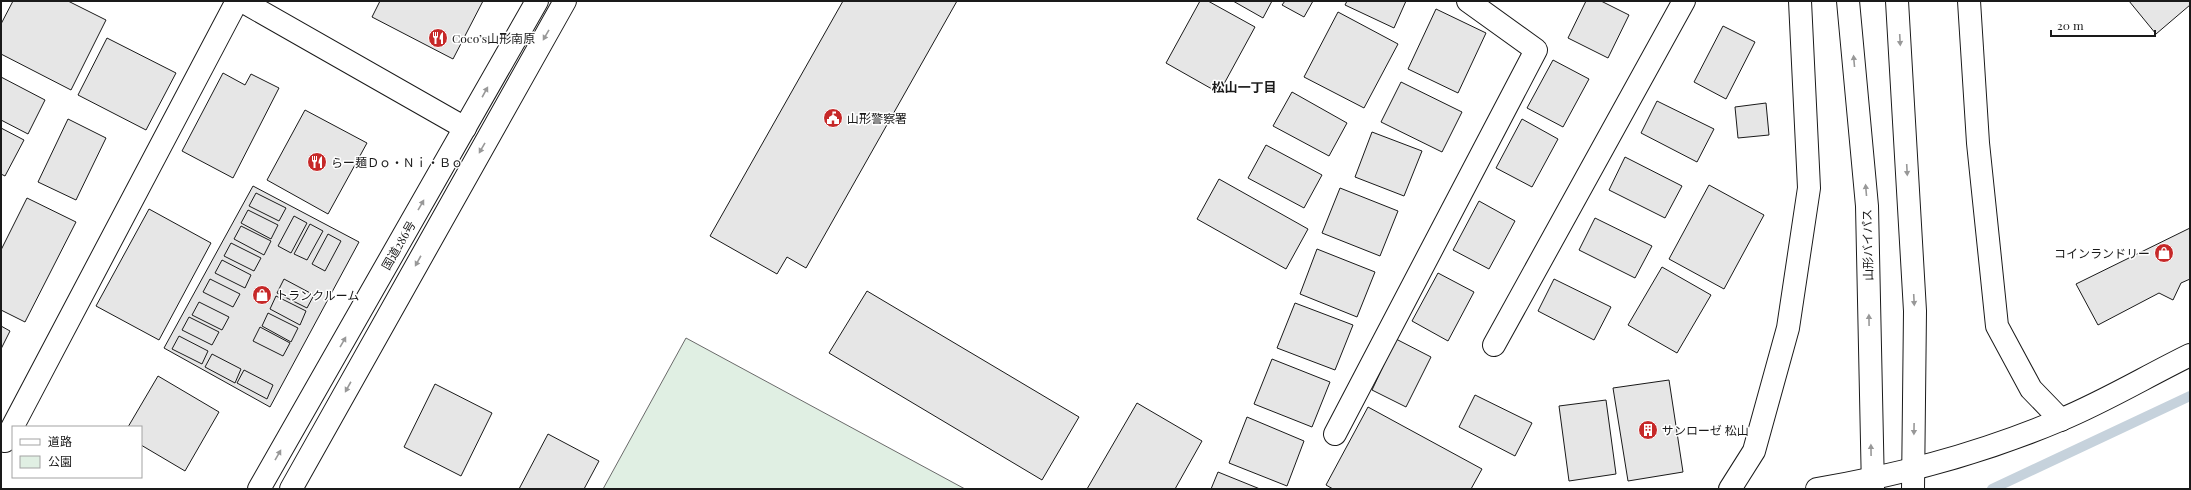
<svg xmlns="http://www.w3.org/2000/svg" width="2191" height="490" viewBox="0 0 2191 490" font-family="'Playfair Display','Noto Sans JP',serif">
<style>
.green{fill:#e0efe3;stroke:#6a6a6a}
.lines{fill:none;stroke-linecap:round;stroke-linejoin:round}
.stream{stroke:#c6d2dc;stroke-width:10}
.building{fill:#e6e6e6;stroke:#1a1a1a}
.minor-casing{stroke:#1a1a1a;stroke-width:24}
.highway-casing{stroke:#1a1a1a;stroke-width:24}
.minor{stroke:#fff;stroke-width:22}
.highway{stroke:#fff;stroke-width:22}
.oneway{fill:#989898}
.labels{text-anchor:middle;dominant-baseline:central;stroke-width:3;stroke-linejoin:round;paint-order:stroke}
.poi-label{font-size:12px;fill:#1a1a1a;stroke:#fff;text-anchor:start}
.street-label{font-size:12px;fill:#1a1a1a;stroke:#fff}
.neighbourhood-label{font-size:13px;font-weight:bold;fill:#1a1a1a;stroke:#fff}
</style>
<rect width="100%" height="100%" fill="#fff"/>
<polygon class="green" points="686,338 965,489 603,489"/>
<g class="lines">
<polyline class="stream" points="1992,489 2190,396"/>
</g>
<g class="building">
<polygon points="13,1 68,1 106,20 71,90 1,54 1,24"/>
<polygon points="380,1 483,1 453,59 372,17"/>
<polygon points="843,1 957,1 806,268 787,257 777,274 710,236"/>
<polygon points="1200,1 1208,1 1255,27 1219,93 1166,63"/>
<polygon points="1233,1 1272,1 1263,18"/>
<polygon points="1285,1 1313,1 1304,17 1282,5"/>
<polygon points="1347,1 1406,1 1394,28 1345,5"/>
<polygon points="1586,1 1601,1 1629,15 1608,58 1568,38"/>
<polygon points="2129,1 2190,1 2190,5 2156,34"/>
<polygon points="1436,9 1486,33 1458,93 1408,69"/>
<polygon points="1338,12 1398,44 1364,108 1304,77"/>
<polygon points="1723,26 1755,42 1726,99 1694,82"/>
<polygon points="107,38 176,73 146,130 78,95"/>
<polygon points="1553,60 1589,79 1563,127 1527,108"/>
<polygon points="223,73 245,85 251,74 279,88 233,178 182,151"/>
<polygon points="1,77 45,100 28,134 1,120"/>
<polygon points="1401,82 1462,112 1442,152 1381,122"/>
<polygon points="1292,92 1347,123 1329,156 1273,126"/>
<polygon points="1657,101 1714,129 1697,162 1641,133"/>
<polygon points="1766,103 1769,135 1738,138 1735,107"/>
<polygon points="305,110 367,143 328,214 267,180"/>
<polygon points="68,119 106,138 76,200 38,182"/>
<polygon points="1522,119 1558,139 1532,187 1496,168"/>
<polygon points="1,128 24,140 5,176 1,174"/>
<polygon points="1372,132 1422,151 1404,196 1355,177"/>
<polygon points="1266,145 1322,175 1304,208 1248,178"/>
<polygon points="1625,157 1682,186 1665,218 1609,190"/>
<polygon points="1219,179 1308,229 1286,269 1197,219"/>
<polygon points="1709,185 1764,215 1724,289 1669,259"/>
<polygon points="253,186 359,242 270,407 164,348"/>
<polygon points="1340,188 1398,211 1380,256 1322,233"/>
<polygon points="256,193 286,208 279,221 249,206"/>
<polygon points="27,198 76,222 25,322 1,310 1,250"/>
<polygon points="1479,201 1515,221 1489,269 1453,250"/>
<polygon points="149,209 211,243 159,340 96,306"/>
<polygon points="248,210 278,225 271,239 241,223"/>
<polygon points="294,216 307,223 291,253 278,246"/>
<polygon points="1595,218 1652,246 1635,278 1579,250"/>
<polygon points="310,224 323,231 307,260 294,254"/>
<polygon points="241,226 271,241 264,255 234,239"/>
<polygon points="2190,228 2190,279 2181,283 2173,300 2159,293 2098,325 2076,284"/>
<polygon points="328,234 341,241 325,271 312,264"/>
<polygon points="231,243 261,258 254,271 224,256"/>
<polygon points="1317,249 1375,272 1357,317 1300,294"/>
<polygon points="222,260 251,275 245,288 215,273"/>
<polygon points="1662,267 1711,295 1677,353 1628,325"/>
<polygon points="1438,273 1474,292 1448,341 1412,321"/>
<polygon points="210,279 240,294 233,307 203,292"/>
<polygon points="284,279 314,295 307,308 277,293"/>
<polygon points="1554,279 1611,307 1594,340 1538,311"/>
<polygon points="867,291 1079,417 1042,480 829,353"/>
<polygon points="276,296 306,311 300,325 270,309"/>
<polygon points="199,302 229,317 222,330 192,315"/>
<polygon points="1295,303 1353,325 1335,370 1277,348"/>
<polygon points="268,313 298,328 291,342 262,326"/>
<polygon points="189,317 219,332 212,345 182,330"/>
<polygon points="1,326 10,331 1,349"/>
<polygon points="260,327 290,343 283,356 253,341"/>
<polygon points="179,336 208,351 202,364 172,349"/>
<polygon points="1396,339 1431,357 1406,407 1372,390"/>
<polygon points="212,354 241,369 235,383 205,367"/>
<polygon points="1272,359 1330,382 1312,427 1254,404"/>
<polygon points="244,370 273,385 267,399 237,383"/>
<polygon points="158,376 219,412 185,471 141,445 141,427 128,427"/>
<polygon points="1669,380 1683,472 1628,481 1613,388"/>
<polygon points="435,384 492,413 461,476 404,447"/>
<polygon points="1475,395 1532,423 1515,456 1459,427"/>
<polygon points="1606,400 1616,474 1569,481 1559,406"/>
<polygon points="1137,403 1202,441 1175,489 1087,489"/>
<polygon points="1368,407 1482,469 1471,489 1333,489 1326,485"/>
<polygon points="1247,417 1304,441 1287,486 1229,463"/>
<polygon points="548,434 599,461 584,489 519,489"/>
<polygon points="1218,472 1260,489 1211,489"/>
</g>
<g class="lines">
<g class="minor-casing">
<g id="minor">
<polyline points="242,1 465,128"/>
<polyline points="1969,1 1978,143 1997,326 2031,389 2061,420"/>
<polyline points="1494,345 1684,1"/>
<polyline points="1335,434 1536,50 1468,1"/>
<polyline points="1,440 5,441 237,1"/>
<polyline points="1730,489 1754,451 1788,328 1809,188 1800,1"/>
<path d="M1817,489C1900,475 1982,453 2060,420C2104,402 2147,376 2190,355"/>
</g>
</g>
<g class="highway-casing">
<g id="highway">
<polyline points="1848,1 1867,206 1873,489"/>
<polyline points="1897,1 1915,311 1913,489"/>
<polyline points="259,489 537,1"/>
<polyline points="291,489 565,1"/>
</g>
</g>
<use href="#minor" class="minor"/>
<use href="#highway" class="highway"/>
</g>
<defs><path id="oneway-solid" d="M-6-.8H1V-3.2L6.5 0L1 3.2V.8H-6Z"/></defs>
<g class="oneway">
<use href="#oneway-solid" transform="translate(546 35) rotate(120)"/>
<use href="#oneway-solid" transform="translate(1900 40) rotate(87)"/>
<use href="#oneway-solid" transform="translate(1854 61) rotate(-95)"/>
<use href="#oneway-solid" transform="translate(485 92) rotate(-61)"/>
<use href="#oneway-solid" transform="translate(482 148) rotate(120)"/>
<use href="#oneway-solid" transform="translate(1907 170) rotate(87)"/>
<use href="#oneway-solid" transform="translate(1866 190) rotate(-95)"/>
<use href="#oneway-solid" transform="translate(421 205) rotate(-60)"/>
<use href="#oneway-solid" transform="translate(418 261) rotate(119)"/>
<use href="#oneway-solid" transform="translate(1914 300) rotate(87)"/>
<use href="#oneway-solid" transform="translate(1869 320) rotate(-91)"/>
<use href="#oneway-solid" transform="translate(343 342) rotate(-60)"/>
<use href="#oneway-solid" transform="translate(348 387) rotate(119)"/>
<use href="#oneway-solid" transform="translate(1914 429) rotate(91)"/>
<use href="#oneway-solid" transform="translate(1871 450) rotate(-91)"/>
<use href="#oneway-solid" transform="translate(278 455) rotate(-60)"/>
</g>
<defs>
<g id="restaurant-disc" transform="scale(1)"><circle r="9.5" fill="#c62828" stroke="#fff"/><path d="M-5-6h1v4h1v-4h1v4h1v-4h1v5L-1.5 .5V6h-2V.5L-5-1ZM5-6V6H3V1.5H1.5Q1.5-4 5-6Z" fill="#fff"/></g>
<g id="civic-disc" transform="scale(1)"><circle r="9.5" fill="#c62828" stroke="#fff"/><path d="M-.6-6.5H3V-4.5H.6V-3L4-1V1h2V6H-6V1h2V-1L-.6-3ZM-1.2 2.5V6h2.4V2.5Z" fill="#fff"/></g>
<g id="shop-disc" transform="scale(1)"><circle r="9.5" fill="#c62828" stroke="#fff"/><path d="M-5-2.5h2.3a2.7 3.5 0 0 1 5.4 0H5L5.5 6h-11ZM-1.5-2.5h3a1.5 2.3 0 0 0-3 0Z" fill="#fff"/></g>
<g id="building-disc" transform="scale(1)"><circle r="9.5" fill="#c62828" stroke="#fff"/><path d="M-4-6H4V6H1V3H-1V6H-4ZM-2.5-4.3h1.7v1.8h-1.7ZM.8-4.3h1.7v1.8H.8ZM-2.5-1h1.7V.8h-1.7ZM.8-1h1.7V.8H.8Z" fill="#fff"/></g>
</defs>
<g fill-rule="evenodd">
<use href="#restaurant-disc" x="438" y="38"/>
<use href="#civic-disc" x="833" y="118"/>
<use href="#restaurant-disc" x="317" y="162"/>
<use href="#shop-disc" x="2164" y="253"/>
<use href="#shop-disc" x="262" y="295"/>
<use href="#building-disc" x="1648" y="430"/>
</g>
<g class="labels">
<g class="poi-label">
<text x="452" y="38">Coco’s山形南原</text>
<text x="847" y="118">山形警察署</text>
<text x="331" y="162">らー麺Ｄｏ・Ｎｉ・Ｂｏ</text>
<text x="2150" y="253" text-anchor="end">コインランドリー</text>
<text x="276" y="295">トランクルーム</text>
<text x="1662" y="430">サンローゼ 松山</text>
</g>
<g class="street-label">
<text transform="translate(398 245) rotate(-60)">国道286号</text>
<text transform="translate(1867 245) rotate(-91)">山形バイパス</text>
</g>
<g class="neighbourhood-label">
<text x="1244" y="86">松山一丁目</text>
</g>
</g>
<rect width="2191" height="490" fill="none" stroke="#1a1a1a" stroke-width="4"/>
<rect x="12" y="426" width="130" height="52" fill="#ffffff" stroke="#a3a3a3"/>
<rect x="20" y="439" width="20" height="6" fill="#ffffff" stroke="#a3a3a3"/>
<text x="48" y="446" font-size="12" fill="#1a1a1a">道路</text>
<rect x="20" y="456" width="20" height="12" fill="#e0efe3" stroke="#a3a3a3"/>
<text x="48" y="466" font-size="12" fill="#1a1a1a">公園</text>
<path d="M2051 30v6h104v-6" fill="none" stroke="#1a1a1a" stroke-width="2"/>
<text x="2057" y="30" font-size="12" fill="#1a1a1a" stroke="#ffffff" stroke-width="3" paint-order="stroke">20 m</text>
</svg>
